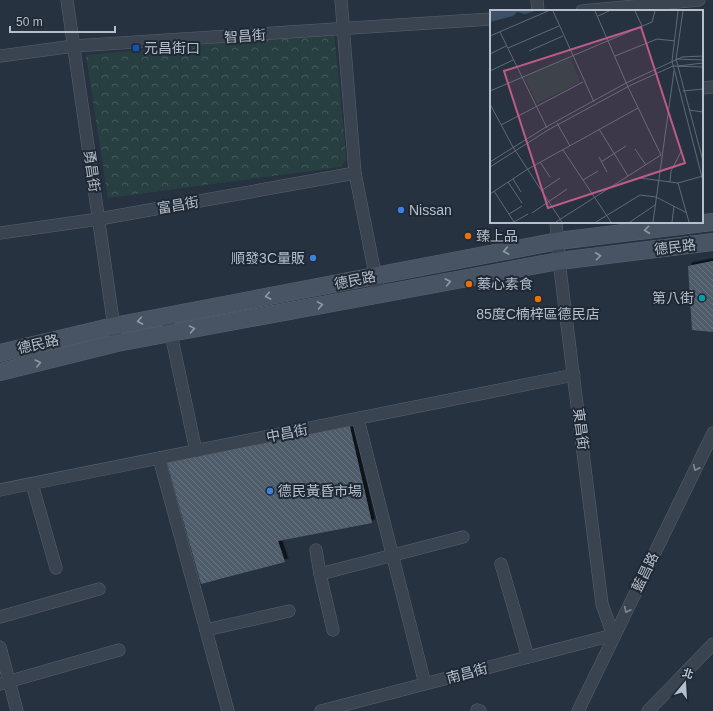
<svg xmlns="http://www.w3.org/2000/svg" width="713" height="711" viewBox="0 0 713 711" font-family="Helvetica,'Noto Sans TC',sans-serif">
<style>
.park{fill:url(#park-crowns)}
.building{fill:url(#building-back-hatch);filter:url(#shadow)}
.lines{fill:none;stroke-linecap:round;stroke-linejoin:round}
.street-casing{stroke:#58626d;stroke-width:13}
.secondary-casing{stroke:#58626d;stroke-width:18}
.street{stroke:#3a4450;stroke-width:12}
.secondary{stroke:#485463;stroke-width:17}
.oneway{stroke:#909aa6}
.oneway2{stroke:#7f8893}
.transit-dot{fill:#1a4fb4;stroke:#1f2935;stroke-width:1.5}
.shop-dot{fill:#3f7fe0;stroke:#1f2935;stroke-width:1.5}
.food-dot{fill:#e8710a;stroke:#1f2935;stroke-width:1.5}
.culture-dot{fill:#0f9aa8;stroke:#1f2935;stroke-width:1.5}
.labels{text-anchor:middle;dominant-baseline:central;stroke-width:4;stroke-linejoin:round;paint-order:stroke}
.street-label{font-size:14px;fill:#b7bfca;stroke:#1f2935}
.poi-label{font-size:14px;fill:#b7bfca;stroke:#1f2935;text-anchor:start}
.inset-road{fill:none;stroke:#606a77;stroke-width:1}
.view{fill:#be5b87;fill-opacity:0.15;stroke:#be5b87;stroke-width:2}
.inset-edge{fill:none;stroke:#b7bfca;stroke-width:2}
</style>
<defs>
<pattern id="park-crowns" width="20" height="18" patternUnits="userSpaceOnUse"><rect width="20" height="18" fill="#283f41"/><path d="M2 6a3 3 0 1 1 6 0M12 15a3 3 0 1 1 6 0" fill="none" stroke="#45595b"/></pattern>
<pattern id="building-back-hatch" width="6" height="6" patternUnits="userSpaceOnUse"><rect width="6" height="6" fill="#4f5d6b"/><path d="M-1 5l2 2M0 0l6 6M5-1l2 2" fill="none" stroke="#66727f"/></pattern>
<filter id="shadow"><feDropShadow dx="3.5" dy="-3.5" stdDeviation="0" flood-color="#0009"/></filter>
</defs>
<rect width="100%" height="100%" fill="#263240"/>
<polygon class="park" points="334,32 345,144 346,159 341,167 108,198 86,55"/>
<g class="building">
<polygon points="713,261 713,332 692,330 688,266"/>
<polygon points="349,423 372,523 278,541 285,562 201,584 166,459"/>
</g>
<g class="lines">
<g class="street-casing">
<g id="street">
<polyline points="67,0 115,334"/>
<polyline points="341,0 355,173 379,294"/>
<polyline points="537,0 538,11"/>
<polyline points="582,11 699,0"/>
<polyline points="0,56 74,46 491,19"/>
<polyline points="702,88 713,87"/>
<polyline points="556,222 559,261 602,604 613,635"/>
<polyline points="0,233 99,219 355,173"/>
<polyline points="169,325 196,451"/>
<polyline points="358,419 425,684"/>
<polyline points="159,458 228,711"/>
<polyline points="32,484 56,568"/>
<polyline points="0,490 574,375"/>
<polyline points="316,550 320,574 333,630"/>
<polyline points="501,564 528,657"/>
<polyline points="320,574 463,537"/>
<polyline points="0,617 99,589"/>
<polyline points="206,630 289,611"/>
<polyline points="0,647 17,711"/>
<polyline points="0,684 119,650"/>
<polyline points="477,710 480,711"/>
<polyline points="321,711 613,635"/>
<polyline points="578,711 713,433"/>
<polyline points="648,711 713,644"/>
</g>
</g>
<g class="secondary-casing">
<g id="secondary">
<polyline points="0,353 114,326 558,241 713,222"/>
<polyline points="0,372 117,343 559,261 713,242"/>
</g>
</g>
<use href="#street" class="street"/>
<use href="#secondary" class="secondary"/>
</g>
<defs><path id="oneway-chevron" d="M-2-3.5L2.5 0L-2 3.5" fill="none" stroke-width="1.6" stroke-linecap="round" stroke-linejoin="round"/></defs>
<g class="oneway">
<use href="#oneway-chevron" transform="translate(647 230) rotate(173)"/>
<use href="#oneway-chevron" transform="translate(506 251) rotate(169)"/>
<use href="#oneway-chevron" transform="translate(598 256) rotate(-7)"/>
<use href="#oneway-chevron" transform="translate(448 282) rotate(-11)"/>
<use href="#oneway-chevron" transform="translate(268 296) rotate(169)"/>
<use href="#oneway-chevron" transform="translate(320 305) rotate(-10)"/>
<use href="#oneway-chevron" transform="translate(140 321) rotate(169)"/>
<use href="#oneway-chevron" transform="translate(192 329) rotate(-10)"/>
<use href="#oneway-chevron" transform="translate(38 363) rotate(-14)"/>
</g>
<g class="oneway2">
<use href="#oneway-chevron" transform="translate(696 468) rotate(116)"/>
<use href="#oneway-chevron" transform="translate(627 610) rotate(117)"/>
</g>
<rect class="transit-dot" x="132" y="44" width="8" height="8" rx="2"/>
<g class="shop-dot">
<circle cx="401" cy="210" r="4"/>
<circle cx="313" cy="258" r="4"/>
<circle cx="270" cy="491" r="4"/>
</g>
<g class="food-dot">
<circle cx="468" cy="236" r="4"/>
<circle cx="469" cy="284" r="4"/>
<circle cx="538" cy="299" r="4"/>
</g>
<circle class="culture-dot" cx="702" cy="298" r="4"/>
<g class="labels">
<g class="street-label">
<text transform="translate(245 36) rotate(-4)">智昌街</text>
<text transform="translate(92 171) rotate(82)">勇昌街</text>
<text transform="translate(178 205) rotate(-10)">富昌街</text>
<text transform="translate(675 247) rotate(-7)">德民路</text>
<text transform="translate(355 280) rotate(-11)">德民路</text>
<text transform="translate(38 344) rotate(-13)">德民路</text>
<text transform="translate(581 429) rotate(83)">東昌街</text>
<text transform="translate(287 433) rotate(-11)">中昌街</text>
<text transform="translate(645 572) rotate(-64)">藍昌路</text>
<text transform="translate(467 673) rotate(-15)">南昌街</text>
</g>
<g class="poi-label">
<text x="144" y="48">元昌街口</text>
<text x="409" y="210">Nissan</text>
<text x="476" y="236">臻上品</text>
<text x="305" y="258" text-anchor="end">順發3C量販</text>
<text x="477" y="284">蓁心素食</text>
<text x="694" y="298" text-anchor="end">第八街</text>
<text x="538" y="314" text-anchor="middle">85度C楠梓區德民店</text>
<text x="278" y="491">德民黃昏市場</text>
</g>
</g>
<g transform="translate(490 10)">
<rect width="213" height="213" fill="#263240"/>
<path d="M80,47L90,72L47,93L34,67Z" fill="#283f41"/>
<path d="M0,1H45L35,4L27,2L23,6L0,12Z" fill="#3c5168"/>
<path class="inset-road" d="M63,1L104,92M105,1L138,77L171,145M145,1L152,16M188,1L182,51L213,171M193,1L186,49L213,151M108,6L119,1M10,22L57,118M0,26L58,1M18,38L69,16M39,41L73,26M0,44L16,36M125,46L167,29L185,31M186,49L213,50M188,56L213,53M0,61L23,50M0,81L162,12L165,1M193,81L213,79M0,94L23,137L72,212M199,100L213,102M67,113L80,136M11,115L93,72M109,119L138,166M145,139L156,155M73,140L121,212M109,147L117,162M0,152L56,117L136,73L192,47L213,46M50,152L60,167M111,152L136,136M0,157L58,120L141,75L183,56L213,57M150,168L188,173L213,166M23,169L31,182M93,170L108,161M18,172L32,193M180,172L181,161L192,140M188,173L199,212M4,181L24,212M51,181L70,168M0,184L38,159L148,98M42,203L77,179M19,204L32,196M24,212L38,204M66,212L171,145M106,212L150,185L166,187L197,203M140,212L165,195M163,212L184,61M182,212L184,196"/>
<path class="view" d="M151,17L195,153L58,198L14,61Z"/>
<rect width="213" height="213" class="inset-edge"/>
</g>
<g transform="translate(685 683) rotate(18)" stroke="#1f2935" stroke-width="3" paint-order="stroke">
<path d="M0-3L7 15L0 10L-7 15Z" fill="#b7bfca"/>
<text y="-6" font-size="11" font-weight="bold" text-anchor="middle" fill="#b7bfca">北</text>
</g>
<path d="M10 26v6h105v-6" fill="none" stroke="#b7bfca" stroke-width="2"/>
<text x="16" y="26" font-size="12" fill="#b7bfca" stroke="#1f2935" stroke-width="3" paint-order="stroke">50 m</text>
</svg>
